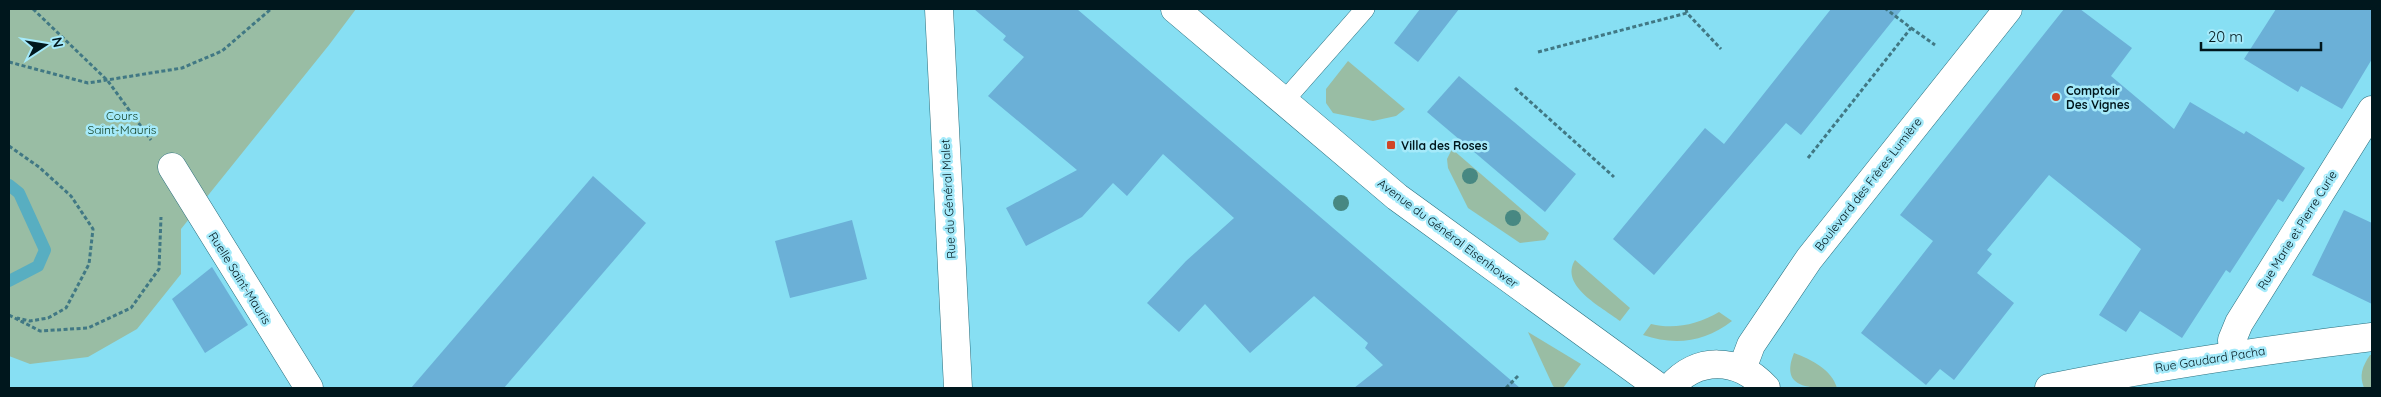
<svg xmlns="http://www.w3.org/2000/svg" width="2381" height="397" viewBox="0 0 2381 397" font-family="Quicksand,sans-serif">
<style>
.green{fill:#99bda4}
.lines{fill:none;stroke-linecap:round;stroke-linejoin:round}
.stream{stroke:#58aec1;stroke-width:12}
.building{fill:#6bb0d7}
.service-casing{stroke:#296e7d;stroke-width:20}
.minor-casing{stroke:#296e7d;stroke-width:29}
.tertiary-casing{stroke:#296e7d;stroke-width:29}
.secondary-casing{stroke:#296e7d;stroke-width:29}
.path{stroke:#417884;stroke-width:3;stroke-dasharray:4 2.5;stroke-linecap:butt}
.service{stroke:#fff;stroke-width:19}
.minor{stroke:#fff;stroke-width:28}
.tertiary{stroke:#fff;stroke-width:28}
.secondary{stroke:#fff;stroke-width:28}
.tree{fill:#478882}
.poi-dot{fill:#d04627;stroke:#a5eafa;stroke-width:2}
.labels{text-anchor:middle;dominant-baseline:central;stroke-width:5;stroke-linejoin:round;paint-order:stroke}
.poi-label{font-size:12px;font-weight:bold;fill:#00171d;stroke:#a5eafa;text-anchor:start}
.park-label{font-size:12px;fill:#124125;stroke:#a5eafa}
.street-label{font-size:12px;fill:#00171d;stroke:#a5eafa}
</style>
<rect width="100%" height="100%" fill="#87dff3"/>
<g class="green">
<polygon points="9,9 356,9 329,45 181,229 181,274 137,329 88,357 30,364 9,356"/>
<polygon points="1348,61 1405,109 1396,116 1373,121 1333,113 1326,103 1326,89"/>
<polygon points="1452,149 1549,233 1545,240 1520,243 1468,208 1448,168 1447,159"/>
<path d="M1575,260L1630,308L1620,321C1602,307 1559,286 1575,260Z"/>
<path d="M1719,312L1732,321C1705,342 1675,346 1643,335L1651,324C1675,330 1698,324 1719,312Z"/>
<polygon points="1528,332 1581,364 1563,388 1555,388 1553,386"/>
<path d="M1794,353C1811,359 1832,370 1837,388C1812,388 1779,390 1794,353Z"/>
<path d="M2370,355H2372V388H2364C2359,375 2362,367 2370,355Z"/>
</g>
<g class="lines">
<polyline class="stream" points="9,185 19,193 45,250 38,266 9,281"/>
</g>
<g class="building">
<polygon points="974,9 1077,9 1520,388 1354,388 1383,365 1365,348 1368,343 1314,296 1250,353 1205,304 1179,332 1147,303 1186,261 1234,218 1163,154 1127,196 1113,183 1082,217 1026,246 1006,208 1077,170 988,96 1024,57 1003,40 1006,36"/>
<polygon points="1420,9 1459,9 1418,62 1394,43"/>
<polygon points="1831,9 1902,9 1801,135 1786,123 1654,275 1613,239 1705,128 1724,144"/>
<polygon points="2064,9 2080,9 2132,48 2111,76 2174,129 2190,102 2244,134 2246,131 2305,168 2283,202 2278,199 2230,273 2226,270 2182,338 2140,311 2126,332 2099,315 2141,249 2049,175 1987,250 1992,254 1977,273 2014,303 1954,380 1940,369 1926,385 1861,333 1933,241 1900,215"/>
<polygon points="2276,9 2372,9 2372,59 2342,109 2301,86 2298,92 2244,59"/>
<polygon points="1459,76 1576,174 1545,212 1427,112"/>
<polygon points="593,176 646,223 504,388 411,388"/>
<polygon points="2344,210 2372,223 2372,304 2312,275"/>
<polygon points="852,220 867,279 790,298 775,241"/>
<polygon points="212,267 248,325 205,353 172,299"/>
</g>
<g class="lines">
<g class="service-casing">
<polyline id="service" points="1284,101 1365,9"/>
</g>
<g class="minor-casing">
<g id="minor">
<polyline points="172,167 309,388"/>
<polyline points="2233,354 2232,340 2239,323 2372,110"/>
<path d="M2049,388C2156,366 2264,350 2372,337"/>
</g>
</g>
<g class="tertiary-casing">
<polyline id="tertiary" points="939,9 958,388"/>
</g>
<g class="secondary-casing">
<g id="secondary">
<polyline points="1175,9 1397,197 1660,388"/>
<polyline points="1742,369 1751,345 1809,259 2008,9"/>
<path d="M1670,388C1697,356 1738,357 1766,388"/>
</g>
</g>
<g class="path">
<polyline points="33,9 108,81 151,140"/>
<polyline points="1686,9 1687,13 1721,49"/>
<polyline points="1911,28 1935,45"/>
<polyline points="1538,52 1687,13"/>
<polyline points="9,62 88,83 182,68 222,51 271,9"/>
<polyline points="1515,88 1614,177"/>
<polyline points="9,146 39,167 71,196 93,229 89,264 66,308 48,318 30,321 17,318"/>
<polyline points="1808,158 1911,28 1886,9"/>
<polyline points="9,315 40,331 88,328 131,308 159,269 161,217"/>
<polyline points="1506,388 1518,376"/>
</g>
<use href="#service" class="service"/>
<use href="#minor" class="minor"/>
<use href="#tertiary" class="tertiary"/>
<use href="#secondary" class="secondary"/>
</g>
<g class="tree">
<circle cx="1470" cy="176" r="8"/>
<circle cx="1341" cy="203" r="8"/>
<circle cx="1513" cy="218" r="8"/>
</g>
<g class="poi-dot">
<circle cx="2056" cy="97" r="5"/>
<rect x="1386" y="140" width="10" height="10" rx="2.5"/>
</g>
<g class="labels">
<g class="poi-label">
<text x="2066" y="90">Comptoir<tspan x="2066" dy="14">Des Vignes</tspan></text>
<text x="1401" y="145">Villa des Roses</text>
</g>
<g class="park-label">
<text x="122" y="115">Cours<tspan x="122" dy="14">Saint-Mauris</tspan></text>
</g>
<g class="street-label">
<text transform="translate(1868 184) rotate(-52)">Boulevard des Frères Lumière</text>
<text transform="translate(948 199) rotate(-93)">Rue du Général Malet</text>
<text transform="translate(2297 230) rotate(-58)">Rue Marie et Pierre Curie</text>
<text transform="translate(1448 233) rotate(37)">Avenue du Général Eisenhower</text>
<text transform="translate(240 278) rotate(58)">Ruelle Saint-Mauris</text>
<text transform="translate(2210 359) rotate(-9)">Rue Gaudard Pacha</text>
</g>
</g>
<rect width="2381" height="397" fill="none" stroke="#00171d" stroke-width="20"/>
<g transform="translate(45 45) rotate(78)" stroke="#a5eafa" stroke-width="4" paint-order="stroke">
<path d="M0-4L9 19L0 12L-9 19Z" fill="#00171d"/>
<text y="-8" font-size="14" font-weight="bold" text-anchor="middle" fill="#00171d">N</text>
</g>
<path d="M2201 42v8h120v-8" fill="none" stroke="#00171d" stroke-width="2.5"/>
<text x="2208" y="42" font-size="15" fill="#00171d" stroke="#a5eafa" stroke-width="4" paint-order="stroke">20 m</text>
</svg>
